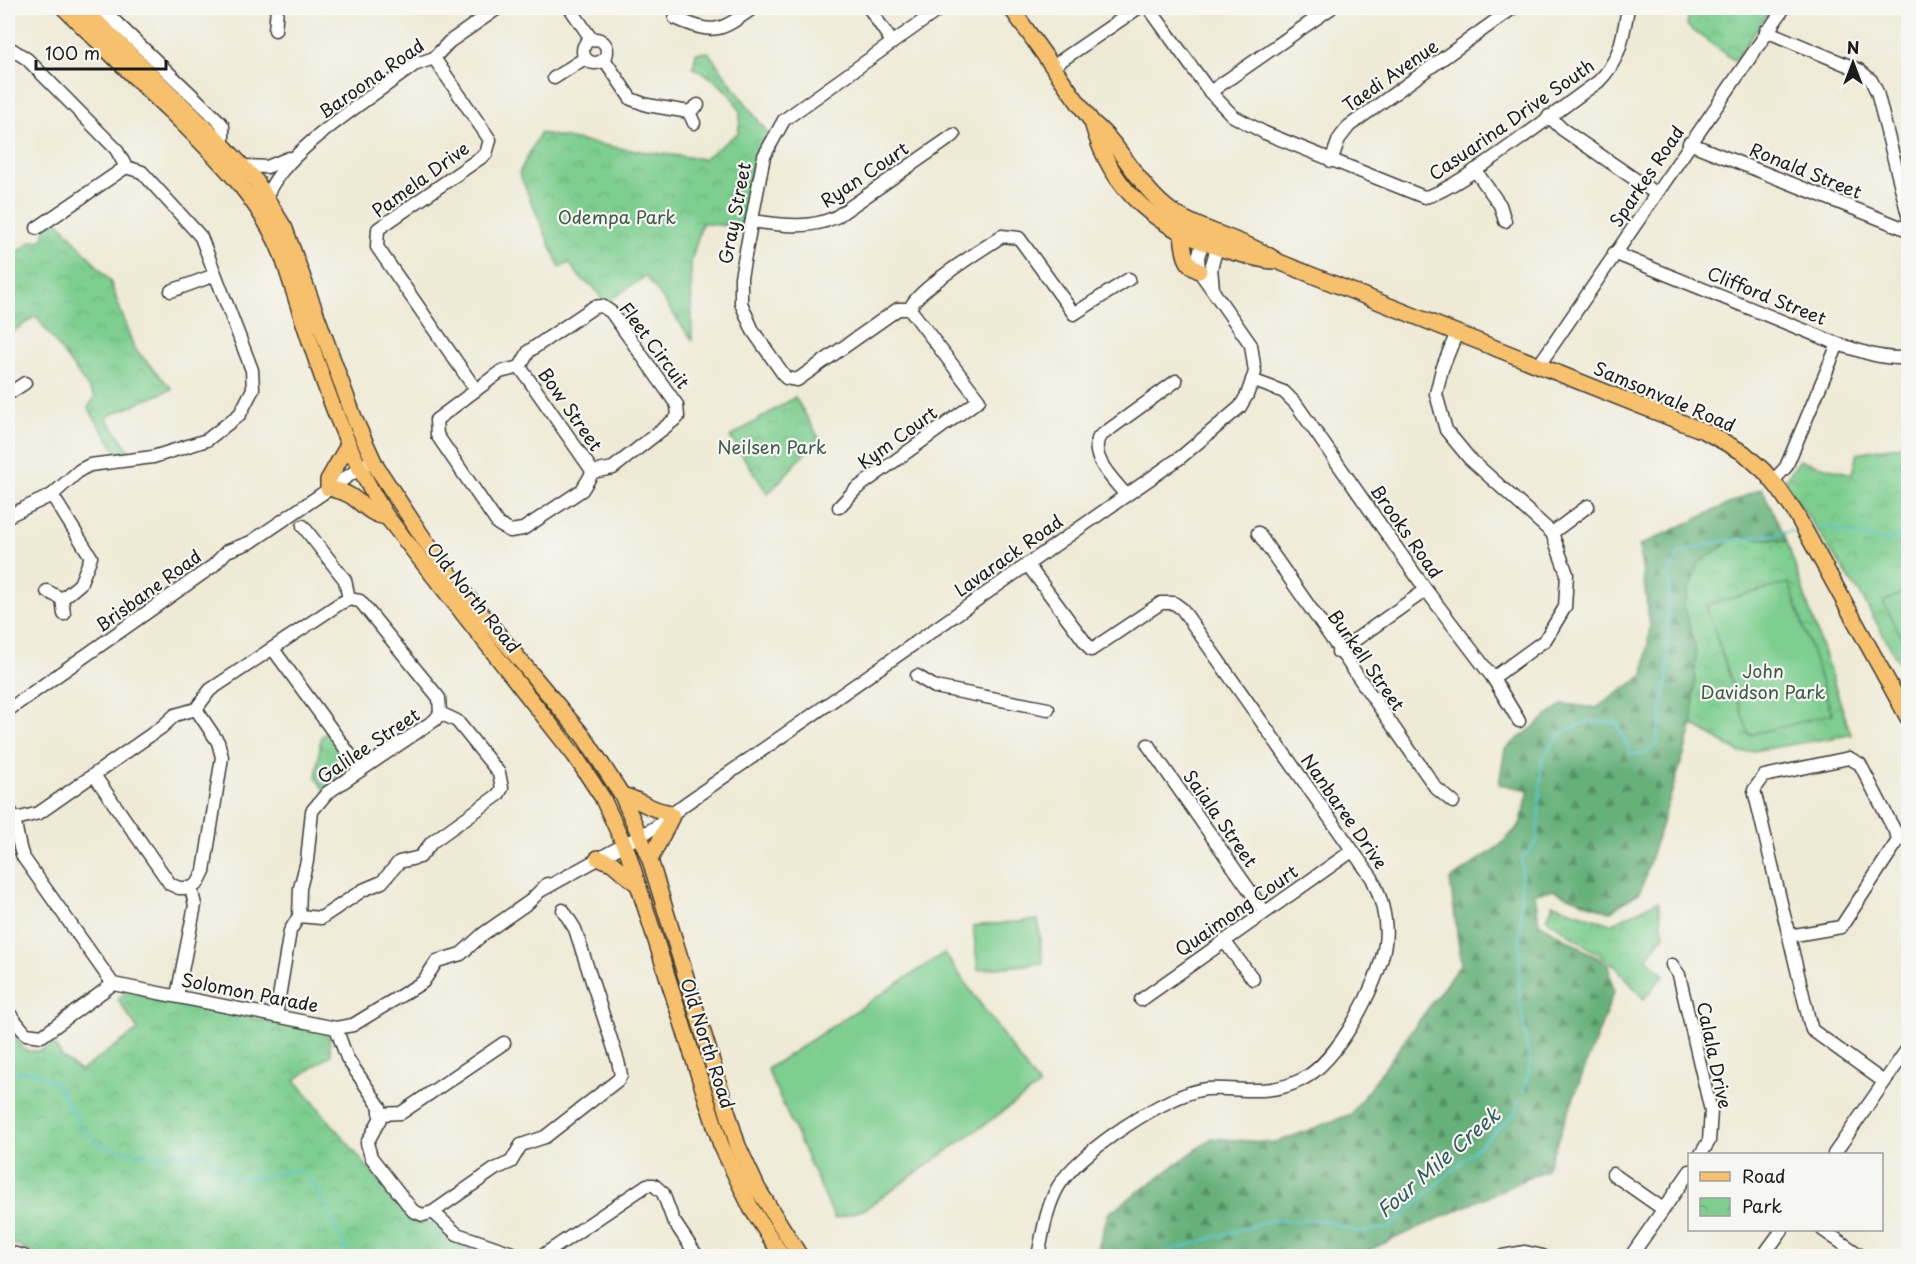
<svg xmlns="http://www.w3.org/2000/svg" width="1916" height="1264" viewBox="0 0 1916 1264" font-family="'Playpen Sans',sans-serif">
<style>
.forest{fill:url(#forest-firs);stroke:#41664b;stroke-width:1.5}
.park{fill:url(#park-crowns);stroke:#4c7556;stroke-width:1.5}
.garden{fill:#7dce8f;stroke:#4c7556;stroke-width:1.5}
.lines{fill:none;stroke-linecap:round;stroke-linejoin:round}
.stream{stroke:#5ac7cf;stroke-width:2}
.minor-casing{stroke:#3c3b38;stroke-width:15}
.major-casing{stroke:#3c3b38;stroke-width:18}
.minor{stroke:#fff;stroke-width:12}
.major{stroke:#f7c06c;stroke-width:15}
.labels{text-anchor:middle;dominant-baseline:central;stroke-width:4.5;stroke-linejoin:round;paint-order:stroke}
.street-label{font-size:18px;fill:#1c1c1c;stroke:#f6f6f2}
.park-label{font-size:18px;fill:#3e5a44;stroke:#f6f6f2}
.water-label{font-size:20px;font-style:italic;fill:#32585b;stroke:#f6f6f2}
</style>
<defs>
<pattern id="forest-firs" width="22" height="20" patternUnits="userSpaceOnUse" patternTransform="scale(1.5)"><rect width="22" height="20" fill="#66b17a"/><path d="M5 1l3.5 6h-7zM16 11l3.5 6h-7z" fill="#538f63"/></pattern>
<pattern id="park-crowns" width="20" height="18" patternUnits="userSpaceOnUse" patternTransform="scale(1.5)"><rect width="20" height="18" fill="#7dce8f"/><path d="M2 6a3 3 0 1 1 6 0M12 15a3 3 0 1 1 6 0" fill="none" stroke="#6bb07b"/></pattern>
</defs>
<rect width="100%" height="100%" fill="#f6f6f2"/>
<filter id="ink" filterUnits="userSpaceOnUse"><feTurbulence type="fractalNoise" baseFrequency=".0167" numOctaves="2"/><feDisplacementMap in="SourceGraphic" scale="12" xChannelSelector="R" yChannelSelector="G"/><feConvolveMatrix kernelMatrix="1 2 1 2 8 2 1 2 1" color-interpolation-filters="sRGB"/></filter>
<filter id="wash" filterUnits="userSpaceOnUse"><feTurbulence type="fractalNoise" baseFrequency=".008" numOctaves="4" result="noise"/><feDisplacementMap in="SourceGraphic" scale="24" xChannelSelector="R" yChannelSelector="G"/><feGaussianBlur stdDeviation="1.35" result="paint"/><feColorMatrix in="noise" values="0 0 0 0 0 0 0 0 0 0 0 0 0 0 0 0 0 1.4 0 .05"/><feComposite in="paint" operator="in"/></filter>
<g filter="url(#wash)">
<rect width="100%" height="100%" fill="#eeead5"/>
<polygon class="forest" points="1762,488 1787,542 1738,536 1684,603 1696,651 1693,725 1640,892 1609,912 1553,890 1535,893 1539,923 1608,964 1614,992 1546,1170 1356,1256 1096,1256 1108,1214 1212,1138 1275,1143 1351,1114 1461,963 1450,880 1499,846 1520,825 1529,790 1499,784 1505,749 1563,704 1596,708 1644,675 1650,626 1639,546"/>
<g class="park">
<polygon points="1690,8 1772,8 1735,61 1687,26"/>
<path d="M708,52L769,135L754,163L742,228L702,223L691,262L692,340L646,276L609,301L602,299L593,286L582,280L569,263L560,268L519,173L540,133L624,149L703,159L738,133C739,126 742,116 739,109C731,92 710,74 693,68L696,53Z"/>
<polygon points="57,220 110,281 134,348 172,389 106,417 135,459 120,457 88,408 95,397 36,316 8,335 8,260 32,241 43,240 45,226"/>
<polygon points="795,397 819,438 768,494 730,437"/>
<polygon points="1908,444 1908,679 1862,597 1784,481 1800,460 1852,474 1857,453"/>
<polygon points="1738,536 1787,542 1851,735 1740,753 1693,725 1696,651 1684,604 1699,563"/>
<polygon points="329,731 357,769 324,790 316,778 321,737"/>
<polygon points="1658,901 1664,935 1647,958 1664,975 1644,999 1615,966 1547,919 1553,904 1611,924"/>
<polygon points="130,991 156,1000 323,1031 329,1038 331,1055 295,1080 414,1223 438,1223 453,1241 497,1256 39,1256 8,1241 8,1032 10,1031 26,1051 40,1051 54,1044 62,1057 80,1071 138,1030 117,998"/>
</g>
<g class="garden">
<polygon points="1789,583 1832,714 1749,735 1706,605"/>
<polygon points="1908,590 1908,649 1883,602"/>
<polygon points="1038,920 1043,963 978,970 973,926"/>
<polygon points="944,953 1039,1086 865,1209 835,1219 767,1069"/>
</g>
<g class="lines">
<g class="stream">
<polyline points="1811,528 1820,526 1888,542 1908,529"/>
<polyline points="8,1073 36,1072 57,1085 86,1134 105,1147 152,1156 200,1154 242,1179 301,1170"/>
<path d="M1523,1091L1530,1067L1519,992L1522,857L1537,842L1542,759L1560,734L1586,722H1616L1631,754H1645L1656,745L1667,679L1669,574L1679,553C1718,539 1759,538 1799,530"/>
<polyline points="309,1176 350,1256"/>
<polyline points="1159,1256 1159,1254 1269,1221 1324,1220 1357,1232 1389,1228 1516,1112 1519,1102"/>
</g>
</g>
</g>
<g filter="url(#ink)">
<g class="lines">
<g class="minor-casing">
<g id="minor">
<polyline points="101,8 219,121 223,126 223,145"/>
<polyline points="570,8 592,40"/>
<polyline points="869,8 892,42"/>
<path d="M941,8L784,120L764,156L741,277V303L753,331L786,378L797,380L898,309H910C915,290 983,249 1002,236L1019,238L1074,314L1129,279"/>
<path d="M1149,8L1210,92L1233,116L1265,133L1424,197C1451,195 1567,103 1598,82C1620,61 1623,37 1628,8"/>
<path d="M675,18C715,35 719,32 753,8"/>
<polyline points="275,30 277,8"/>
<polyline points="1766,31 1859,70 1871,80 1877,92 1908,215"/>
<circle cx="595" cy="51" r="12"/>
<polyline points="8,50 13,50 27,59 116,149 126,167 142,172 201,237 252,370 253,389 240,414 207,440 153,457 90,465 80,470 52,495 8,516"/>
<polyline points="434,58 490,140 486,154 378,229 377,247 476,390"/>
<polyline points="604,59 631,99 647,105 689,112"/>
<polyline points="1053,66 1138,8"/>
<polyline points="554,78 585,58"/>
<polyline points="1210,92 1331,8"/>
<polyline points="1549,116 1562,129 1655,193"/>
<polyline points="694,123 689,112 698,105"/>
<polyline points="1689,143 1908,230"/>
<polyline points="1331,161 1339,139 1349,126 1513,8"/>
<polyline points="244,166 267,167 289,158"/>
<polyline points="1475,170 1500,205 1505,221"/>
<path d="M267,197C280,153 375,95 414,65L434,58L449,42L498,8"/>
<path d="M752,221C782,225 807,230 836,217L954,135"/>
<polyline points="37,228 126,167"/>
<path d="M1614,253L1838,344C1861,351 1885,361 1908,357"/>
<polyline points="1213,289 1211,268 1219,241"/>
<polyline points="171,291 215,275"/>
<polygon points="602,306 611,312 677,405 678,417 613,468 593,472 582,490 523,529 510,531 498,524 437,435 436,420 500,372 520,367 529,351 594,307"/>
<polyline points="1457,332 1442,369 1436,394 1446,430 1469,458 1552,533 1567,574 1565,607 1545,640 1493,678"/>
<polyline points="1539,365 1784,8"/>
<polyline points="520,367 593,472"/>
<polyline points="1252,380 1284,392 1296,404 1426,590 1493,678 1519,721"/>
<polyline points="8,394 25,383"/>
<polyline points="1773,481 1786,467 1838,344"/>
<path d="M1125,494C1113,479 1089,457 1099,437L1176,381"/>
<polyline points="52,495 91,557 80,584 62,599"/>
<polyline points="839,507 856,489 979,400 910,309"/>
<polyline points="303,526 345,580 349,599"/>
<polyline points="1258,533 1436,788 1453,802"/>
<polyline points="1552,533 1588,506"/>
<path d="M1027,564L1091,650L1161,603H1174L1182,609L1372,878C1382,899 1388,921 1385,944C1379,984 1338,1062 1301,1080C1267,1097 1241,1087 1207,1089C1169,1092 1077,1153 1058,1187C1046,1208 1043,1233 1038,1256"/>
<polyline points="47,591 62,599 64,614"/>
<polyline points="273,649 361,770"/>
<polyline points="1338,652 1426,590"/>
<polyline points="917,676 935,687 1048,709"/>
<polyline points="8,710 213,566 227,551 251,542 366,464"/>
<polyline points="1148,745 1264,911"/>
<polyline points="94,775 170,884 179,888 191,888"/>
<path d="M8,807C18,822 16,840 23,857L113,984L336,1028L353,1025L423,982L437,961L461,954L483,934L529,902L547,884"/>
<polyline points="16,819 39,813 162,727 175,715 196,709 210,690 339,604 349,599 360,601 439,698 440,713 457,721 499,773 502,788 498,795 432,842 420,857 399,862 382,882 363,890 321,918 299,916"/>
<polyline points="191,888 198,883 204,871 222,757 218,742 196,709"/>
<polyline points="542,890 656,827 685,804 1181,457 1240,407 1247,395 1255,372 1251,345 1199,271 1198,257 1205,235"/>
<polyline points="1789,936 1841,927 1899,839 1860,764 1849,758 1764,776 1754,790 1809,1020 1812,1030 1884,1082"/>
<polyline points="1224,941 1253,979"/>
<polyline points="1672,965 1679,975 1711,1111 1709,1141 1701,1154"/>
<polyline points="177,996 195,905 191,888"/>
<polyline points="1141,1000 1352,851"/>
<polyline points="8,1012 26,1034 42,1036 113,984"/>
<polyline points="276,1015 290,931 299,916 300,888 307,861 312,811 327,793 435,720 440,713"/>
<polyline points="336,1028 347,1058 380,1107 380,1119 367,1143 371,1157 413,1211 423,1215 433,1212 495,1169 511,1162 521,1145 545,1137 618,1080 621,1075 618,1061 575,929 563,910"/>
<polyline points="381,1114 401,1113 504,1043"/>
<polyline points="1834,1154 1908,1048"/>
<polyline points="1613,1174 1663,1209"/>
<polyline points="433,1212 457,1234 521,1256"/>
<polyline points="1823,1230 1861,1256"/>
<polyline points="8,1252 24,1256"/>
<polyline points="542,1256 647,1185 654,1185 663,1193 673,1220 697,1256"/>
<polyline points="1503,1256 1525,1252 1543,1256"/>
<polyline points="1631,1256 1690,1171"/>
<polyline points="1763,1256 1782,1230"/>
</g>
</g>
<g class="major-casing">
<g id="major">
<path d="M64,8C99,42 134,77 170,111C215,156 258,195 282,255C312,346 336,436 387,517L575,756L602,797L628,853L721,1145L751,1208L782,1256"/>
<polyline points="82,8 223,145 256,181 285,229 355,420 377,468 424,539 464,593 584,737 622,795 650,860 738,1146 758,1189 800,1256"/>
<path d="M1011,8L1092,122C1123,147 1138,187 1171,211C1204,233 1246,239 1279,262L1706,432L1744,453L1764,471L1779,489L1796,514L1908,718"/>
<path d="M1092,122C1111,194 1161,231 1229,251C1244,255 1258,260 1273,261"/>
<path d="M1182,235C1184,250 1184,265 1199,271"/>
<polyline points="328,488 328,480 347,447"/>
<path d="M335,490C359,494 363,514 387,517"/>
<path d="M622,795C638,798 649,810 667,812"/>
<polyline points="598,858 612,863 638,885"/>
<polyline points="650,860 672,816"/>
</g>
</g>
<use href="#minor" class="minor"/>
<use href="#major" class="major"/>
</g>
</g>
<g class="labels">
<g class="street-label">
<text transform="translate(1390 75) rotate(-35)">Taedi Avenue</text>
<text transform="translate(371 78) rotate(-35)">Baroona Road</text>
<text transform="translate(1511 119) rotate(-35)">Casuarina Drive South</text>
<text transform="translate(1806 170) rotate(22)">Ronald Street</text>
<text transform="translate(864 174) rotate(-34)">Ryan Court</text>
<text transform="translate(1646 176) rotate(-56)">Sparkes Road</text>
<text transform="translate(420 179) rotate(-36)">Pamela Drive</text>
<text transform="translate(734 213) rotate(-79)">Gray Street</text>
<text transform="translate(1767 295) rotate(22)">Clifford Street</text>
<text transform="translate(655 345) rotate(53)">Fleet Circuit</text>
<text transform="translate(1665 396) rotate(23)">Samsonvale Road</text>
<text transform="translate(571 409) rotate(55)">Bow Street</text>
<text transform="translate(897 437) rotate(-36)">Kym Court</text>
<text transform="translate(1407 531) rotate(55)">Brooks Road</text>
<text transform="translate(1008 555) rotate(-35)">Lavarack Road</text>
<text transform="translate(148 590) rotate(-36)">Brisbane Road</text>
<text transform="translate(474 597) rotate(51)">Old North Road</text>
<text transform="translate(1367 660) rotate(55)">Burkell Street</text>
<text transform="translate(368 745) rotate(-34)">Galilee Street</text>
<text transform="translate(1345 811) rotate(55)">Nanbaree Drive</text>
<text transform="translate(1221 818) rotate(55)">Saiala Street</text>
<text transform="translate(1236 910) rotate(-35)">Quaimong Court</text>
<text transform="translate(250 992) rotate(11)">Solomon Parade</text>
<text transform="translate(708 1043) rotate(72)">Old North Road</text>
<text transform="translate(1715 1055) rotate(78)">Calala Drive</text>
</g>
<g class="park-label">
<text x="617" y="216">Odempa Park</text>
<text x="772" y="446">Neilsen Park</text>
<text x="1763" y="670">John<tspan x="1763" dy="21">Davidson Park</tspan></text>
</g>
<g class="water-label">
<text transform="translate(1438 1162) rotate(-41)">Four Mile Creek</text>
</g>
</g>
<rect width="1916" height="1264" fill="none" stroke="#f6f6f2" stroke-width="30"/>
<rect x="1688" y="1153" width="195" height="78" fill="#f6f6f2" stroke="#9f9f9c" stroke-width="1.5"/>
<rect x="1700" y="1172" width="30" height="9" fill="#f7c06c" stroke="#9f9f9c" stroke-width="1.5"/>
<text x="1742" y="1183" font-size="18" fill="#1c1c1c">Road</text>
<rect x="1700" y="1198" width="30" height="18" fill="url(#park-crowns)" stroke="#9f9f9c" stroke-width="1.5"/>
<text x="1742" y="1213" font-size="18" fill="#1c1c1c">Park</text>
<g transform="translate(1853 63)" stroke="#f6f6f2" stroke-width="4.5" paint-order="stroke">
<path d="M0-4.5L10 22L0 15L-10 22Z" fill="#1c1c1c"/>
<text y="-9" font-size="16" font-weight="bold" text-anchor="middle" fill="#1c1c1c">N</text>
</g>
<path d="M36 60v9h130v-9" fill="none" stroke="#1c1c1c" stroke-width="3"/>
<text x="45" y="60" font-size="18" fill="#1c1c1c" stroke="#f6f6f2" stroke-width="4.5" paint-order="stroke">100 m</text>
</svg>
